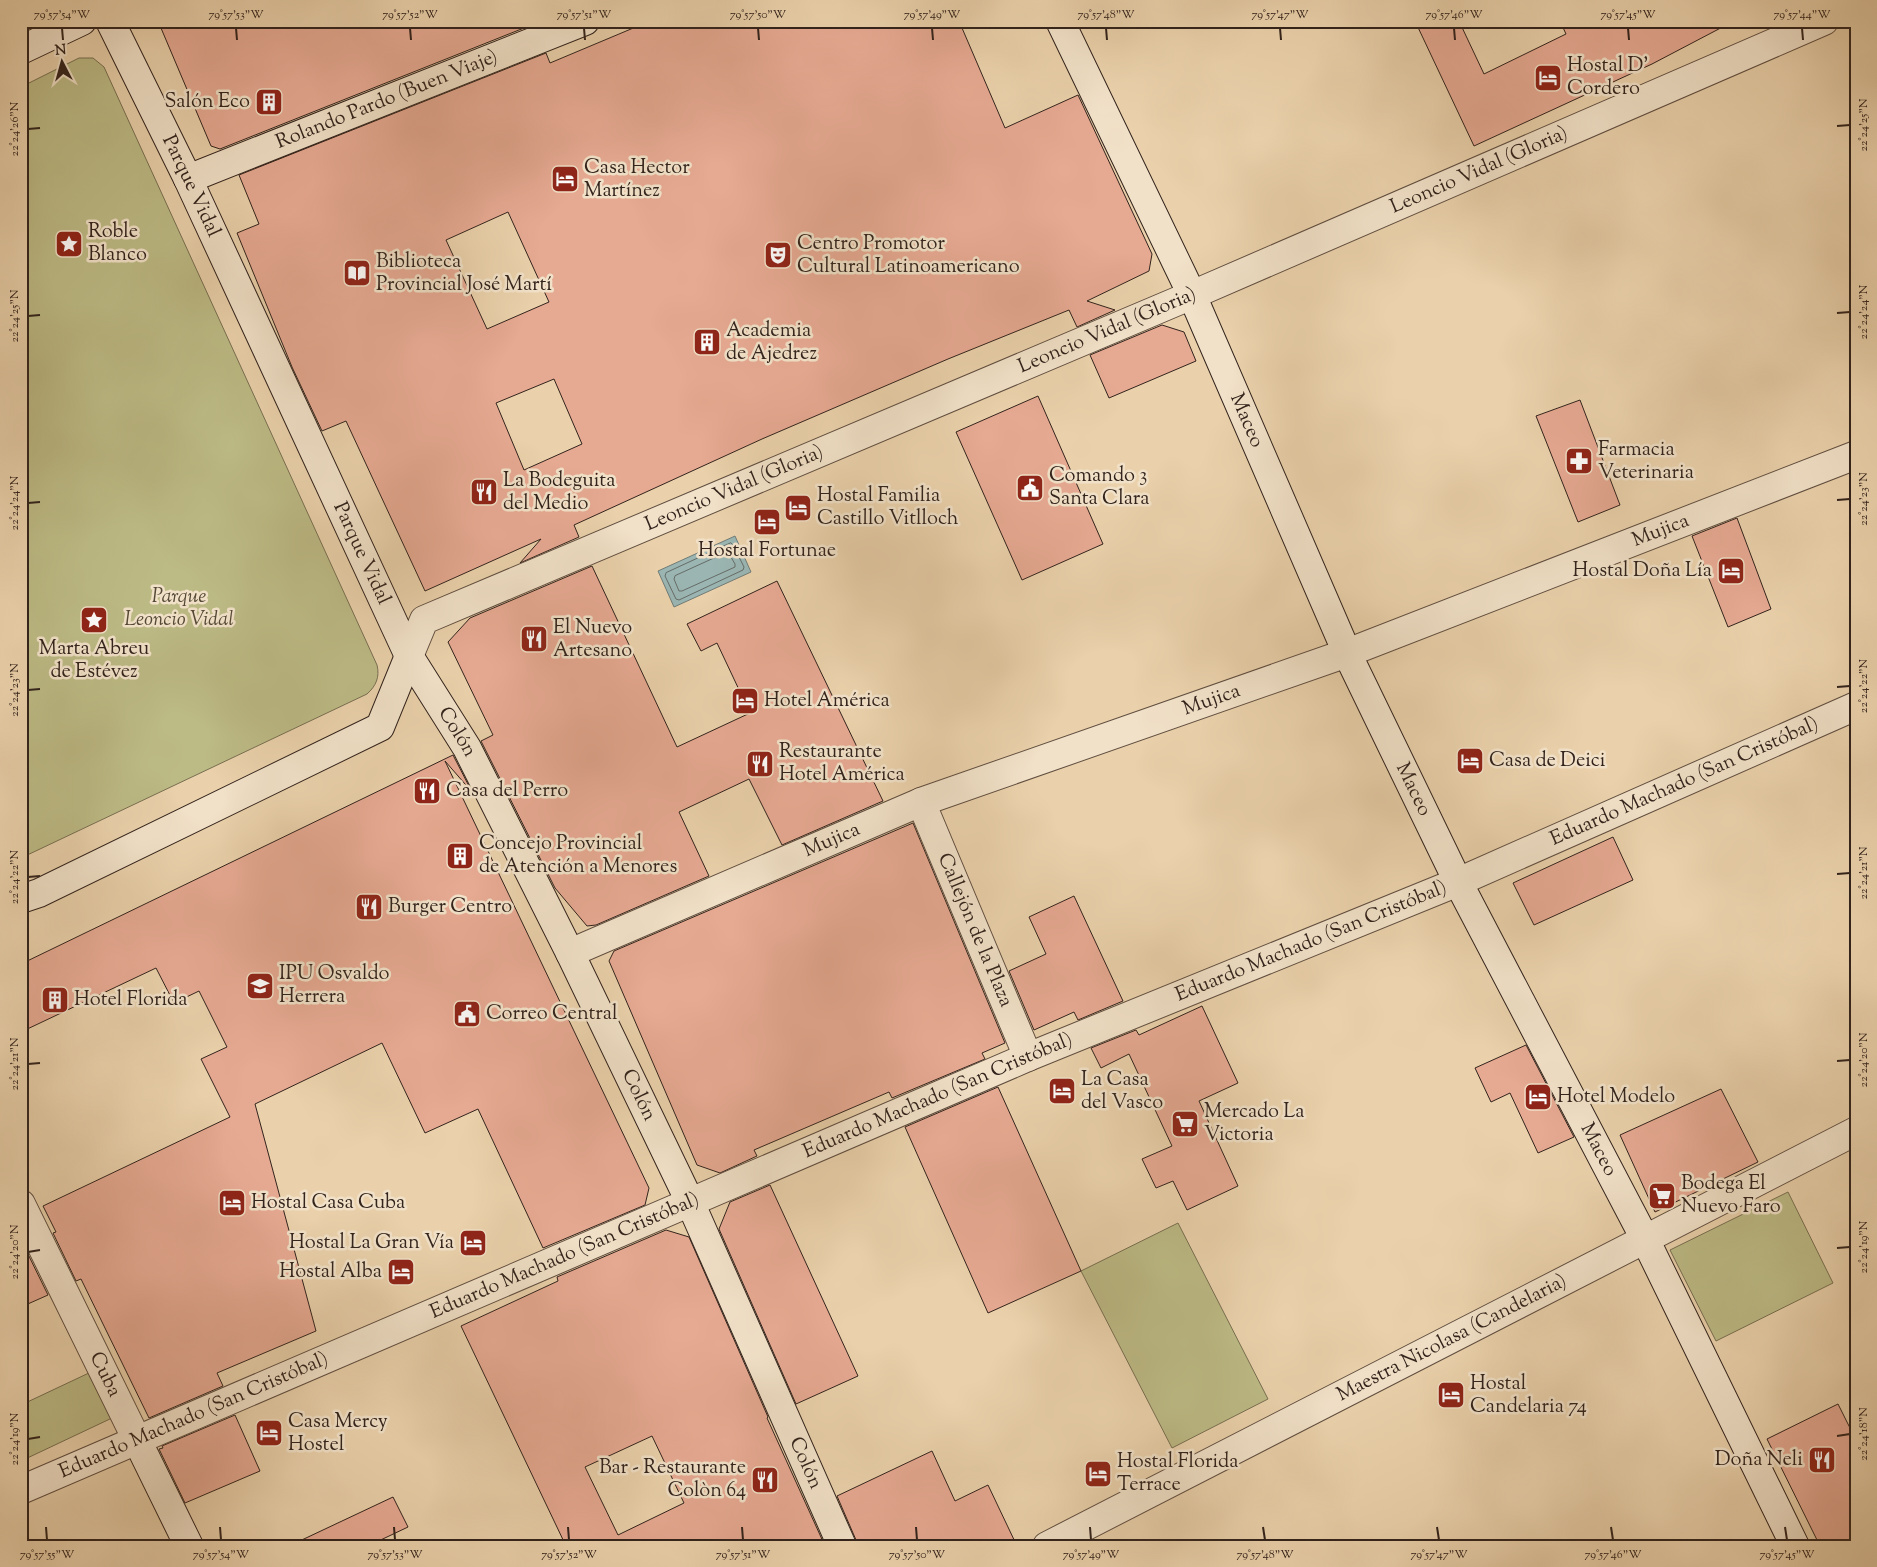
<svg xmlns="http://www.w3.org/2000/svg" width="1877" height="1567" viewBox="0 0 1877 1567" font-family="'Sorts Mill Goudy',serif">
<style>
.green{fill:#bcba85;stroke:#776e50}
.water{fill:#9ab5b2;stroke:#707b76}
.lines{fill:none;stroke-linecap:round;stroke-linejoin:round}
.shore{stroke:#666c67;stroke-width:1}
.building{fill:#e6a992;stroke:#32231c;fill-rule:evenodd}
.street-casing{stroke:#604e40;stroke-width:30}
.secondary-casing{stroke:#32231c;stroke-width:30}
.street{stroke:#f1e1c8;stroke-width:28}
.secondary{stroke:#f1e1c8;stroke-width:28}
.ticks{fill:none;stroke:#32231c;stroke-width:2}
.labels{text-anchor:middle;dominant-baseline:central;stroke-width:5;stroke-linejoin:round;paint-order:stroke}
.poi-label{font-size:20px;fill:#32231c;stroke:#f1e1c8;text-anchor:start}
.street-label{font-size:20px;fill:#32231c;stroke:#f1e1c8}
.park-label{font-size:20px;font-style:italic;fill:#544936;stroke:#f1e1c8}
.neatline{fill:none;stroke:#32231c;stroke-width:2}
.ticks-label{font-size:12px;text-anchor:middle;fill:#32231c}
</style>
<rect width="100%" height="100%" fill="#ead1ab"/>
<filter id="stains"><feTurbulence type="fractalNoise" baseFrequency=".004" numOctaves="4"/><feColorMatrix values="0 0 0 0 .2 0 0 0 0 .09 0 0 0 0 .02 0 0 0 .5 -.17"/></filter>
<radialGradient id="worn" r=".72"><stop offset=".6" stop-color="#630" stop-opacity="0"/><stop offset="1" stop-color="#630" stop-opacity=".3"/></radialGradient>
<g class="green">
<path d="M79,58H93L104,67L377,665C380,677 376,686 367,694L21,858V87Z"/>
<polygon points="1788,1192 1833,1283 1716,1341 1670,1250"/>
<polygon points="1178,1223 1268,1399 1172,1448 1081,1271"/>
<polygon points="91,1372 112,1418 21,1461 21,1405"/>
</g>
<polygon class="water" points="735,536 751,572 674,607 658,571"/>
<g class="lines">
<g class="shore">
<polygon points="731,543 733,545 744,567 743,570 679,600 676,599 665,576 666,573"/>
<polygon points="728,552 735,564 735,567 682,591 679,591 674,579 675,576"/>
</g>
</g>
<g class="building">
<polygon points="158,21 533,21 534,24 220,149 211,146"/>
<path d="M650,21H959L1005,128L1078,95L1152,254L1149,271L1087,301L1115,310L1077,327L1069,310L948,359L762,439L574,525L579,537L520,563L541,539L425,591L346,421L322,431L292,367L237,233L259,224L239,175L546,53L550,63ZM508,212L549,302L487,329L446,240ZM554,379L582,444L524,470L496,403Z"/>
<polygon points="1415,21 1459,21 1484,74 1566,34 1560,21 1734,21 1652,64 1474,146"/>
<polygon points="1162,325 1184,332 1196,361 1109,398 1090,355"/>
<polygon points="1038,396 1103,544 1022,580 956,432"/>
<polygon points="1580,400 1620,505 1578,522 1536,416"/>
<polygon points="1737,518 1771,609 1728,627 1692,536"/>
<polygon points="592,566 677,747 750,713 717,643 701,651 687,624 777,581 883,801 782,845 749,779 679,812 709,876 596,925 587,926 555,888 481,741 493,735 448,642 470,618"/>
<polygon points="453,755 472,792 445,761 649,1188 645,1205 543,1248 478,1109 425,1133 382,1043 255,1104 316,1331 217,1373 223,1386 149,1418 81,1279 76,1281 53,1233 56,1232 43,1206 230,1117 201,1059 227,1047 199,991 174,1003 156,968 21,1032 21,964"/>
<polygon points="913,823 1005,1043 982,1053 985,1059 892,1098 889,1092 754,1150 757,1156 720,1173 697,1165 609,961 614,951"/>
<polygon points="1613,837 1633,880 1534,925 1513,883"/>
<polygon points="1074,896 1123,1001 1078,1020 1074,1012 1034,1030 1009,971 1046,954 1029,917"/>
<polygon points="1202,1006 1238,1083 1199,1101 1238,1186 1187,1210 1173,1181 1156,1188 1142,1159 1172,1146 1129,1054 1101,1068 1091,1048 1136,1030 1139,1035"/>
<polygon points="1526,1045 1574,1137 1538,1153 1510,1093 1491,1102 1475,1068"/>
<polygon points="998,1087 1081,1271 988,1313 905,1127"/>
<polygon points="1721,1089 1758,1162 1655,1212 1620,1135"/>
<polygon points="770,1185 858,1376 796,1404 719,1229 730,1202"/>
<path d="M666,1230L689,1237L768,1417L767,1418L825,1546H566L461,1326L558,1281L557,1277ZM652,1436L684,1503L618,1535L585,1467Z"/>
<polygon points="24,1246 48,1295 21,1307 21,1248"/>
<polygon points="1838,1404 1856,1440 1856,1546 1820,1546 1767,1439"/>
<polygon points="235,1415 260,1471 185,1503 159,1449 163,1448 162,1446"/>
<polygon points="932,1451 955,1501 988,1485 1017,1546 857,1546 856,1540 837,1496"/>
<polygon points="393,1497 408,1527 368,1546 289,1546"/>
</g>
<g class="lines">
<g class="street-casing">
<g id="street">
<path id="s1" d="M409,656L424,620L1192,295L1824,21"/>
<path id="s2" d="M921,802L1028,1057"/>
<path id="s3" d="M570,953L921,802L1347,653L1856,455"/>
<path id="s4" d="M21,1204L137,1440"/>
<path id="s5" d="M21,1490L1028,1057L1458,882L1856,706"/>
<path id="s6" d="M1047,1546L1856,1131"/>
</g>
</g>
<g class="secondary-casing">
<g id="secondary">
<path id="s7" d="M110,21L188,179L409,656L467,748L570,953L690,1202L842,1546"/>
<path id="s8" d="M1060,21L1192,295L1347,653L1458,882L1645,1239L1795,1546"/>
<polyline points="21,50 82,21"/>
<path id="s9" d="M188,179L585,21"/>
<polyline points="21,899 39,893 380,727 409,656"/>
<polyline points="137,1440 189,1546"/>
</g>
</g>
<use href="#street" class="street"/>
<use href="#secondary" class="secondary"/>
</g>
<path class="ticks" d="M62,28L63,40M236,28L237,40M410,28L411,40M584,28L585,40M758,28L759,40M932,28L933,40M1106,28L1107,40M1280,28L1281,40M1454,28L1455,40M1628,28L1629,40M1802,28L1803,40M1837,126L1850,125M28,129L40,128M1837,313L1850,312M28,316L40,315M1837,500L1850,499M28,503L40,502M1837,687L1850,686M28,690L40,689M1837,874L1850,873M28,877L40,876M1837,1061L1850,1060M28,1064L40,1063M1837,1248L1850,1247M28,1252L40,1250M1837,1436L1850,1434M28,1439L40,1437M46,1527L47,1540M220,1527L221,1540M394,1527L395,1540M568,1527L569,1540M742,1527L743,1540M916,1527L917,1540M1090,1527L1091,1540M1263,1527L1265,1540M1437,1527L1439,1540M1611,1527L1613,1540M1785,1527L1787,1540"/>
<defs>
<g id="hotel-square" transform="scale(1.4375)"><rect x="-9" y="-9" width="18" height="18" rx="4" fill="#8f2418" stroke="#f1e1c8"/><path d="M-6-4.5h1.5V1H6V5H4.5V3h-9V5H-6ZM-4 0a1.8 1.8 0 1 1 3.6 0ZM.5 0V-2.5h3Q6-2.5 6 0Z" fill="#fff"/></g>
<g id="building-square" transform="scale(1.4375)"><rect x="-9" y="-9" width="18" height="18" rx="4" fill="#8f2418" stroke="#f1e1c8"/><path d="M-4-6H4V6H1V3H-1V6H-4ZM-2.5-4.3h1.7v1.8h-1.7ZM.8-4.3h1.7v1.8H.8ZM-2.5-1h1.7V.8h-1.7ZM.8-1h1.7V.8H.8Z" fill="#fff"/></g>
<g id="sight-square" transform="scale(1.4375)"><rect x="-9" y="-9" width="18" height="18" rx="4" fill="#8f2418" stroke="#f1e1c8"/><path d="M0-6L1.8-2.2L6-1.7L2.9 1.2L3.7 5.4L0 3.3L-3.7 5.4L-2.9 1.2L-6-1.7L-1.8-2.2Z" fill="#fff"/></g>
<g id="theatre-square" transform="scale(1.4375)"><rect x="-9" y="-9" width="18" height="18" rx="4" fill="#8f2418" stroke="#f1e1c8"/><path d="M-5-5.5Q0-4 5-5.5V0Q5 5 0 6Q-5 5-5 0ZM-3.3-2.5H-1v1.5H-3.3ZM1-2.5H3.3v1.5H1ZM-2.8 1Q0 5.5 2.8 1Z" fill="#fff"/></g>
<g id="library-square" transform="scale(1.4375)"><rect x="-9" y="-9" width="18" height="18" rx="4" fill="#8f2418" stroke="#f1e1c8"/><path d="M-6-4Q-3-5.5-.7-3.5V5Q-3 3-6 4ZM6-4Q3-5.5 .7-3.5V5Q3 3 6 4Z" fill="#fff"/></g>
<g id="pharmacy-square" transform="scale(1.4375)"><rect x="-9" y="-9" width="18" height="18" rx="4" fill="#8f2418" stroke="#f1e1c8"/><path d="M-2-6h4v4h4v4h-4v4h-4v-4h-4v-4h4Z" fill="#fff"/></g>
<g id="civic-square" transform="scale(1.4375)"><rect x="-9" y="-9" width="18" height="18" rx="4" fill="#8f2418" stroke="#f1e1c8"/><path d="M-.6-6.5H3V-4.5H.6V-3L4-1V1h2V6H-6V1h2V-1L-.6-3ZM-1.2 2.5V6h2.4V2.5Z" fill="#fff"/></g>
<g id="restaurant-square" transform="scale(1.4375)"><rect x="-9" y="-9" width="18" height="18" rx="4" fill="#8f2418" stroke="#f1e1c8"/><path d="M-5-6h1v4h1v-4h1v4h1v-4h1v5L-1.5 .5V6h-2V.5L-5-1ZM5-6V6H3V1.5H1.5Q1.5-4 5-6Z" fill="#fff"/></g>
<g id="school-square" transform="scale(1.4375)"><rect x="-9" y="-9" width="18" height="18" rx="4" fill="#8f2418" stroke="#f1e1c8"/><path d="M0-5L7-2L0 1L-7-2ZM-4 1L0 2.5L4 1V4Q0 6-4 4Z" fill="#fff"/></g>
<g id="supermarket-square" transform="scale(1.4375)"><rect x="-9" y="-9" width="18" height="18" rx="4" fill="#8f2418" stroke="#f1e1c8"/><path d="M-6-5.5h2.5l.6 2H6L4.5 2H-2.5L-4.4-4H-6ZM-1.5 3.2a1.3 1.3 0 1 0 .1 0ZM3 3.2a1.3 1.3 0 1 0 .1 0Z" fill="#fff"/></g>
</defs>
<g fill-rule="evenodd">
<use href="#hotel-square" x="1548" y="78"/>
<use href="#building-square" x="269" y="102"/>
<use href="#hotel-square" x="565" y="179"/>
<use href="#sight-square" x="69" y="244"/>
<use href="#theatre-square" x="778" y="255"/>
<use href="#library-square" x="357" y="273"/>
<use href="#building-square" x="707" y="342"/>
<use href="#pharmacy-square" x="1579" y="461"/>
<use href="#civic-square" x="1030" y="488"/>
<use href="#restaurant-square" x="484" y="492"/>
<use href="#hotel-square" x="798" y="508"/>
<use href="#hotel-square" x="767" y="522"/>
<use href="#hotel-square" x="1731" y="571"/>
<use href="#sight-square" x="94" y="620"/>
<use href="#restaurant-square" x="534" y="639"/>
<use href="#hotel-square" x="745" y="701"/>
<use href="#hotel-square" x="1470" y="761"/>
<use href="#restaurant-square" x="760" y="764"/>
<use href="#restaurant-square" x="427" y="791"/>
<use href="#building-square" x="460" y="856"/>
<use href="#restaurant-square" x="369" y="907"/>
<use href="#school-square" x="260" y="986"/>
<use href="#building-square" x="55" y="1000"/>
<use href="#civic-square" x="467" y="1014"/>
<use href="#hotel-square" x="1062" y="1091"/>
<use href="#hotel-square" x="1538" y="1097"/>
<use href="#supermarket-square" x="1185" y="1124"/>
<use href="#supermarket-square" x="1662" y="1196"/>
<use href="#hotel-square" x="232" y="1203"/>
<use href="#hotel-square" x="473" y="1243"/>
<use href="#hotel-square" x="401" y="1272"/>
<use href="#hotel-square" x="1451" y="1395"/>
<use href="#hotel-square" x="269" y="1433"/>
<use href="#restaurant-square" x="1822" y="1460"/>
<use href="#hotel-square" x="1098" y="1474"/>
<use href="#restaurant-square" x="765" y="1480"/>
</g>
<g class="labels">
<g class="poi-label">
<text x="1567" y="66">Hostal D'<tspan x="1567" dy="23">Cordero</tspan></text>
<text x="250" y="102" text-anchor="end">Salón Eco</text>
<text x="584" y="168">Casa Hector<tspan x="584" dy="23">Martínez</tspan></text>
<text x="88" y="232">Roble<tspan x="88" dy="23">Blanco</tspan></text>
<text x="797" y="244">Centro Promotor<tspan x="797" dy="23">Cultural Latinoamericano</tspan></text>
<text x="376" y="262">Biblioteca<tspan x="376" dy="23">Provincial José Martí</tspan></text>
<text x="726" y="331">Academia<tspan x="726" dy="23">de Ajedrez</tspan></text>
<text x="1598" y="450">Farmacia<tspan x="1598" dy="23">Veterinaria</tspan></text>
<text x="1049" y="476">Comando 3<tspan x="1049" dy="23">Santa Clara</tspan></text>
<text x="503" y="481">La Bodeguita<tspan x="503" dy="23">del Medio</tspan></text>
<text x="817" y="496">Hostal Familia<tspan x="817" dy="23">Castillo Vitlloch</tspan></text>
<text x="767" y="551" text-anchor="middle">Hostal Fortunae</text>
<text x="1712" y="571" text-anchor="end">Hostal Doña Lía</text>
<text x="553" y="628">El Nuevo<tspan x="553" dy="23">Artesano</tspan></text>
<text x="94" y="649" text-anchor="middle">Marta Abreu<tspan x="94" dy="23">de Estévez</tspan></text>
<text x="764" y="701">Hotel América</text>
<text x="779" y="752">Restaurante<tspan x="779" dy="23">Hotel América</tspan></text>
<text x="1489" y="761">Casa de Deici</text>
<text x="446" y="791">Casa del Perro</text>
<text x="479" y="844">Concejo Provincial<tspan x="479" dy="23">de Atención a Menores</tspan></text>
<text x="388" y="907">Burger Centro</text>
<text x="279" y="974">IPU Osvaldo<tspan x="279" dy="23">Herrera</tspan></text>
<text x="74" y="1000">Hotel Florida</text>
<text x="486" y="1014">Correo Central</text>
<text x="1081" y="1080">La Casa<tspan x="1081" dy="23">del Vasco</tspan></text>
<text x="1557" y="1097">Hotel Modelo</text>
<text x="1204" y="1112">Mercado La<tspan x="1204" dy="23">Victoria</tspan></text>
<text x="1681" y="1184">Bodega El<tspan x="1681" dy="23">Nuevo Faro</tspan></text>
<text x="251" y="1203">Hostal Casa Cuba</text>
<text x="454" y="1243" text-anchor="end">Hostal La Gran Vía</text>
<text x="382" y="1272" text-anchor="end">Hostal Alba</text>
<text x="1470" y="1384">Hostal<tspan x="1470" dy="23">Candelaria 74</tspan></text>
<text x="288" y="1422">Casa Mercy<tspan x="288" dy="23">Hostel</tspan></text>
<text x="1803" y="1460" text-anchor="end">Doña Neli</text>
<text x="1117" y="1462">Hostal Florida<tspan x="1117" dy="23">Terrace</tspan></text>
<text x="746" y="1468" text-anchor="end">Bar - Restaurante<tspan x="746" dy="23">Colòn 64</tspan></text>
</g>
<g class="street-label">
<text stroke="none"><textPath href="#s9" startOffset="214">Rolando Pardo (Buen Viaje)</textPath></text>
<text stroke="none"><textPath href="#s1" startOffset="1186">Leoncio Vidal (Gloria)</textPath></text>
<text stroke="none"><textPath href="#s7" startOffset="184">Parque Vidal</textPath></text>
<text stroke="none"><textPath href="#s1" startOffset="781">Leoncio Vidal (Gloria)</textPath></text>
<text stroke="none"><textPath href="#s8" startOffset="441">Maceo</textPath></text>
<text stroke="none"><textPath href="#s1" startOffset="376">Leoncio Vidal (Gloria)</textPath></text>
<text stroke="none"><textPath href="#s3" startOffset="1170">Mujica</textPath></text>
<text stroke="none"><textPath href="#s7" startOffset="589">Parque Vidal</textPath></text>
<text stroke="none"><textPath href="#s3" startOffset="690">Mujica</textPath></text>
<text stroke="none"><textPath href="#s7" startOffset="792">Colón</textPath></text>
<text stroke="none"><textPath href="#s5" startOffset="1808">Eduardo Machado (San Cristóbal)</textPath></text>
<text stroke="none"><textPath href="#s8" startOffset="846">Maceo</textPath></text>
<text stroke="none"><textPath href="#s3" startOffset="285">Mujica</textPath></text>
<text stroke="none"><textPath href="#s2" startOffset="139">Callejón de la Plaza</textPath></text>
<text stroke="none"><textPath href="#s5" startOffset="1402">Eduardo Machado (San Cristóbal)</textPath></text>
<text stroke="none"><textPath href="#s7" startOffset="1198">Colón</textPath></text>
<text stroke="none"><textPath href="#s5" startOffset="998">Eduardo Machado (San Cristóbal)</textPath></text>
<text stroke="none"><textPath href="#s8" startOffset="1251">Maceo</textPath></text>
<text stroke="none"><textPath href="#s5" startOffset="592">Eduardo Machado (San Cristóbal)</textPath></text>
<text stroke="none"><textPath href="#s6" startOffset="455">Maestra Nicolasa (Candelaria)</textPath></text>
<text stroke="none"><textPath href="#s4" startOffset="190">Cuba</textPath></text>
<text stroke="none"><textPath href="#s5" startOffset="188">Eduardo Machado (San Cristóbal)</textPath></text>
<text stroke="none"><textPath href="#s7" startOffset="1602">Colón</textPath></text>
</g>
<g class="park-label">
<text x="179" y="597">Parque<tspan x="179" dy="23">Leoncio Vidal</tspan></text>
</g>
</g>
<rect width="1877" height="1567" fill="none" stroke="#ead1ab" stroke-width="55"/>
<g transform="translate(62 62) rotate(354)" stroke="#f1e1c8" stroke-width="4" paint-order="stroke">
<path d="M0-4L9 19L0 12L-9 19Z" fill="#32231c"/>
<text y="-8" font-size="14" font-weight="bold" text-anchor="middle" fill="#32231c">N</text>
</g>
<rect x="28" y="28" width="1822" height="1512" class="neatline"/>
<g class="ticks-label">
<text x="62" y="18">79°57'54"W</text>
<text x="236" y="18">79°57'53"W</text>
<text x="410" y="18">79°57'52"W</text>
<text x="584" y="18">79°57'51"W</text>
<text x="758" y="18">79°57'50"W</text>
<text x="932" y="18">79°57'49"W</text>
<text x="1106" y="18">79°57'48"W</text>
<text x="1280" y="18">79°57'47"W</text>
<text x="1454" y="18">79°57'46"W</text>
<text x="1628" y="18">79°57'45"W</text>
<text x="1802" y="18">79°57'44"W</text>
<text transform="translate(1863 125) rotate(-90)" y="4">22°24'25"N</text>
<text transform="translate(14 129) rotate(-90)" y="4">22°24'26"N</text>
<text transform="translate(1863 312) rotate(-90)" y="4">22°24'24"N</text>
<text transform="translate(14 316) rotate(-90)" y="4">22°24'25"N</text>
<text transform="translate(1863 499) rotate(-90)" y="4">22°24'23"N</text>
<text transform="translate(14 503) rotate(-90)" y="4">22°24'24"N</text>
<text transform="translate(1863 686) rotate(-90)" y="4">22°24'22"N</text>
<text transform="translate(14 690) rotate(-90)" y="4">22°24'23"N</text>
<text transform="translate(1863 873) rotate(-90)" y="4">22°24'21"N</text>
<text transform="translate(14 877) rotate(-90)" y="4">22°24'22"N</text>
<text transform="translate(1863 1060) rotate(-90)" y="4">22°24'20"N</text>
<text transform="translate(14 1064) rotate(-90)" y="4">22°24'21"N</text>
<text transform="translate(1863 1247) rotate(-90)" y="4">22°24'19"N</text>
<text transform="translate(14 1252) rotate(-90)" y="4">22°24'20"N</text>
<text transform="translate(1863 1434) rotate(-90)" y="4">22°24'18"N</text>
<text transform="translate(14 1439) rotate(-90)" y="4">22°24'19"N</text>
<text x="47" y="1558">79°57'55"W</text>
<text x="221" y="1558">79°57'54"W</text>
<text x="395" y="1558">79°57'53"W</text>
<text x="569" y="1558">79°57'52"W</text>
<text x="743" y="1558">79°57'51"W</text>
<text x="917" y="1558">79°57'50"W</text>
<text x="1091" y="1558">79°57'49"W</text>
<text x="1265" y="1558">79°57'48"W</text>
<text x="1439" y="1558">79°57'47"W</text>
<text x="1613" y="1558">79°57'46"W</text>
<text x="1787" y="1558">79°57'45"W</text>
</g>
<rect width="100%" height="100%" filter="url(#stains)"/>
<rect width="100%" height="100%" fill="url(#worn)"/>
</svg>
